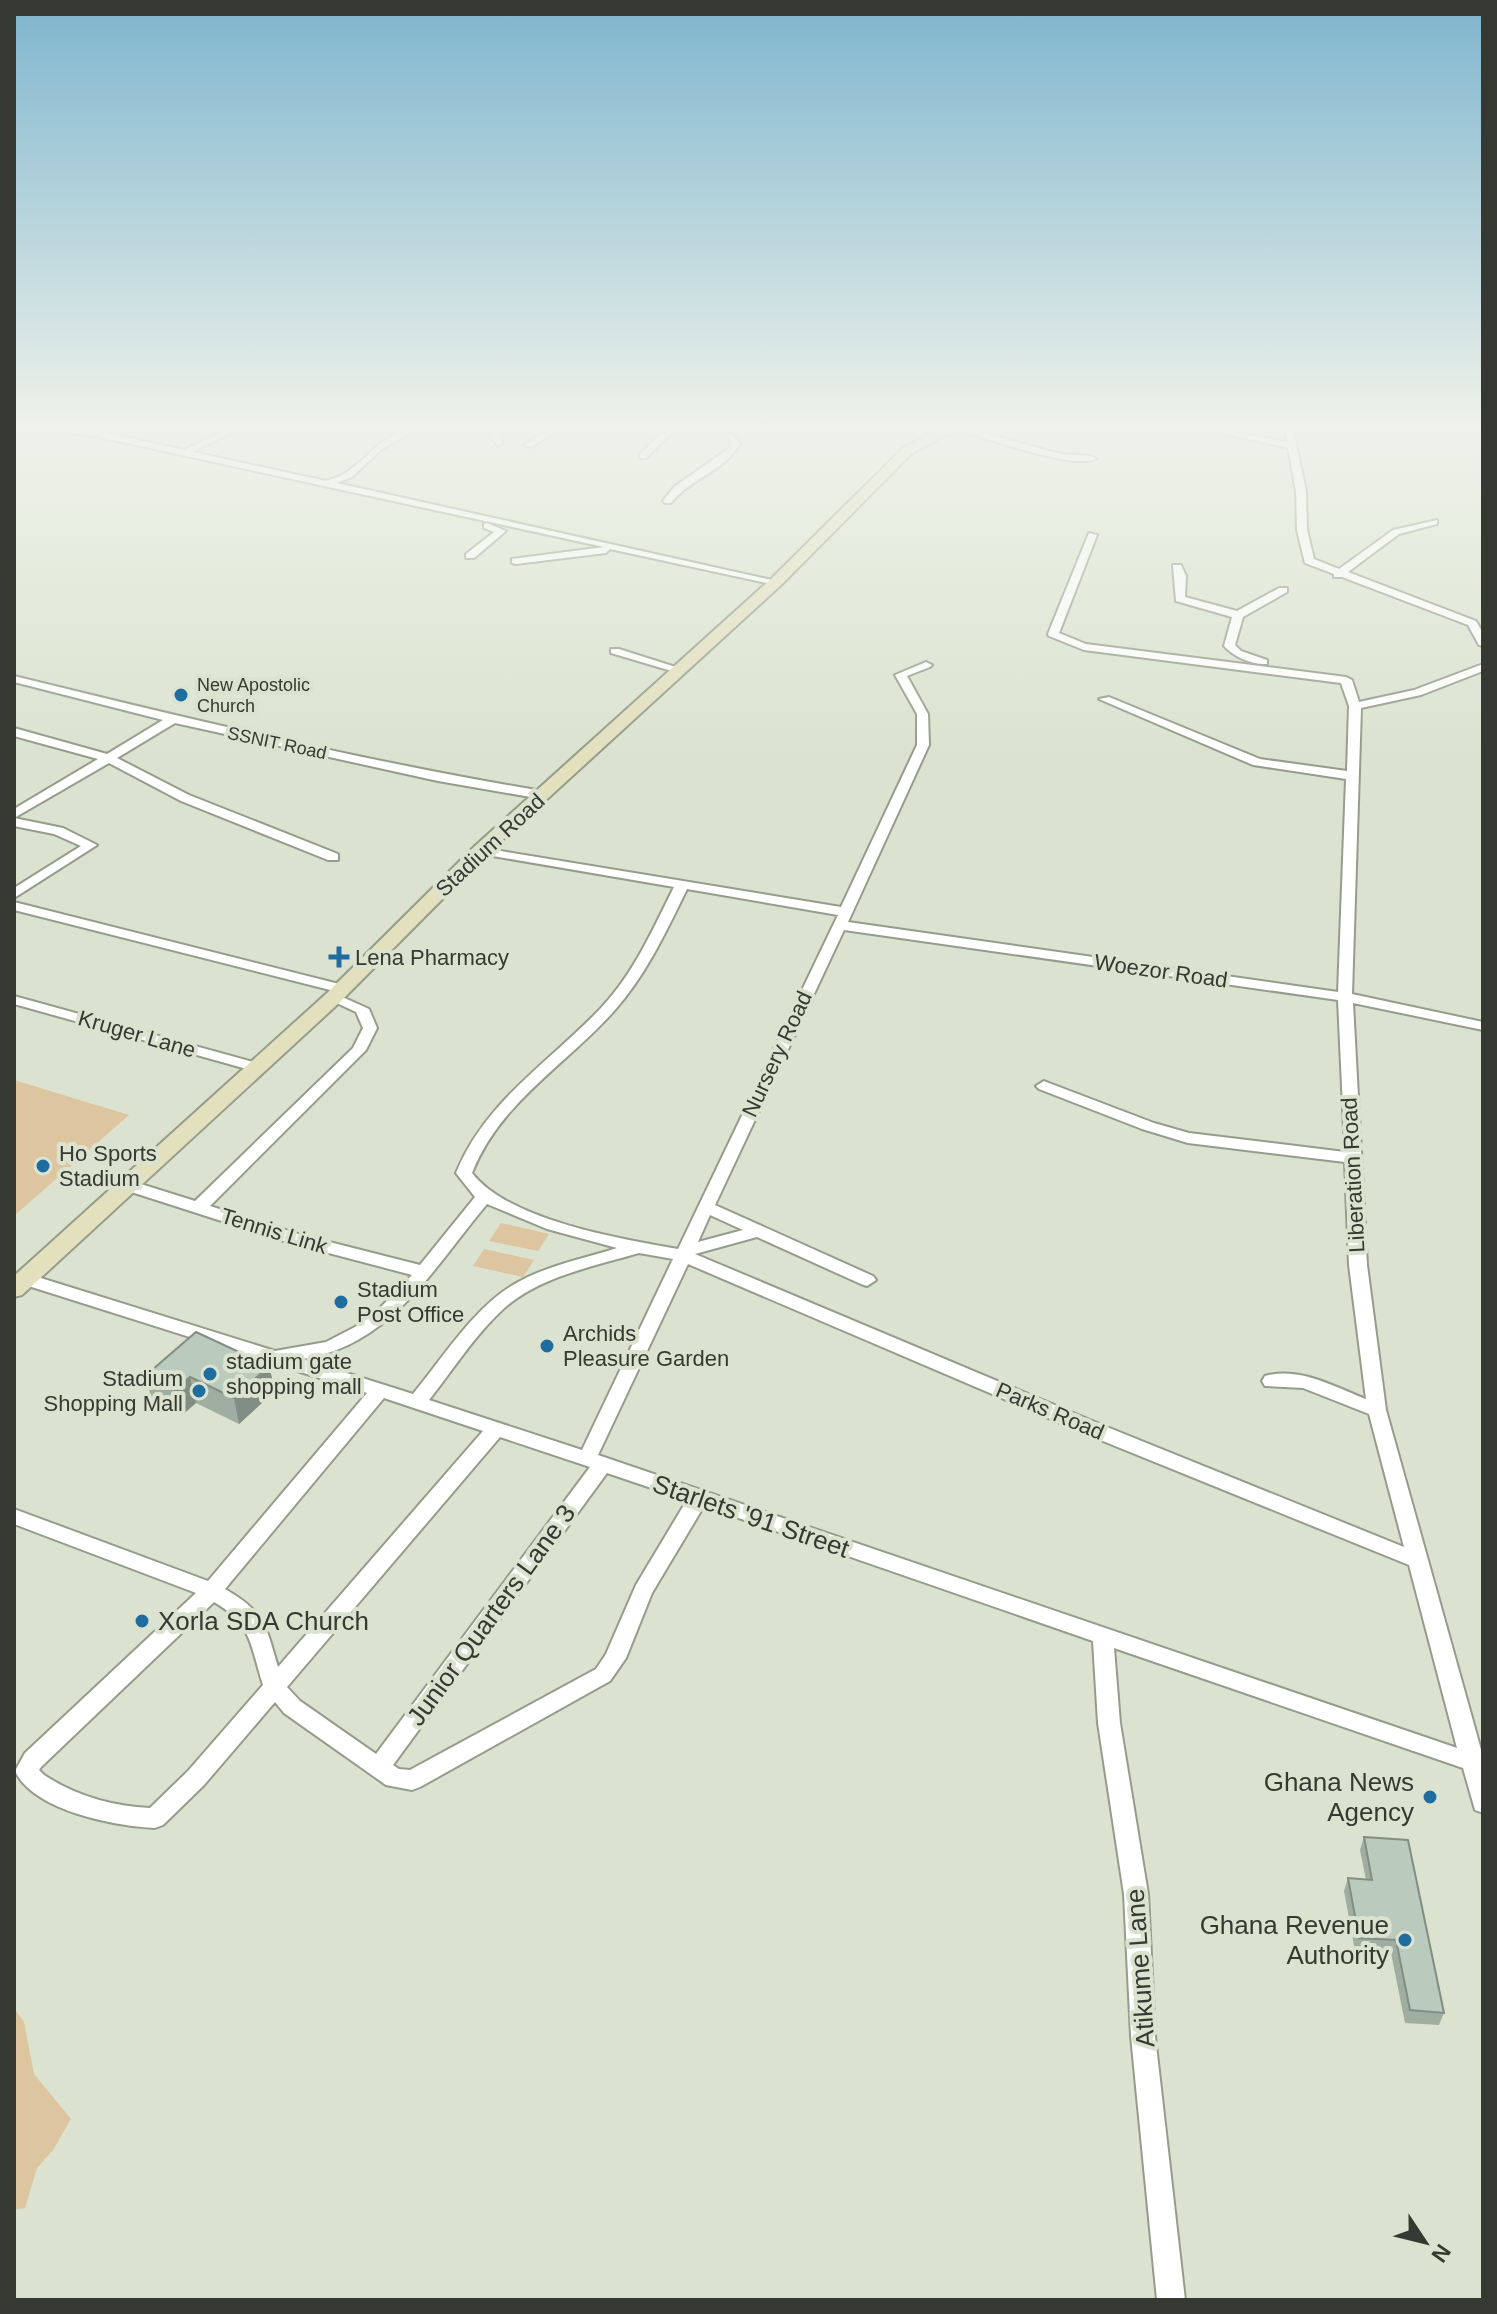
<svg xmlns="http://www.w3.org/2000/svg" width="1497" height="2314" viewBox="0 0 1497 2314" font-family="Arial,sans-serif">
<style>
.green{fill:#ddc59f}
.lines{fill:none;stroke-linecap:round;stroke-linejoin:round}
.street-casing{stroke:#959c8b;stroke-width:4}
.secondary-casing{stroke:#959c8b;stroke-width:4}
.street{fill:#fff;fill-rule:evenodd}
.secondary{fill:#e3e0be;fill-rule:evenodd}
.wall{fill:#a0aea2}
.shaded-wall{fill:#828d84}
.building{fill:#bacabc;stroke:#828d84;stroke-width:2}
.poi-dot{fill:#1f6d9f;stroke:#dbe3d0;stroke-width:3}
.labels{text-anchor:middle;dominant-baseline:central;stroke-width:8;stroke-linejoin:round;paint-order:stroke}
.far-poi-label{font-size:18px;fill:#363932;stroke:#dbe3d0;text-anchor:start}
.far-street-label{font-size:18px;fill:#363932;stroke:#dbe3d0}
.street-label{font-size:22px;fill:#363932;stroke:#dbe3d0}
.poi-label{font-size:22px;fill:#363932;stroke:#dbe3d0;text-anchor:start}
.near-street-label{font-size:26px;fill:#363932;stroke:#dbe3d0}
.near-poi-label{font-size:26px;fill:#363932;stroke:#dbe3d0;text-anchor:end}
</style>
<rect width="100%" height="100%" fill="#dbe3d0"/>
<g class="green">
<polygon points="14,1080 129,1115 14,1216"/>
<polygon points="501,1223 549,1234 538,1251 489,1241"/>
<polygon points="484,1249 534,1260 523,1277 473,1266"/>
<polygon points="14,2008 24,2022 34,2074 71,2119 53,2150 37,2168 25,2208 14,2210"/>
</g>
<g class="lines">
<g class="street-casing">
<g id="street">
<path d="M21,426L90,429L184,450L234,426H244L193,452L326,481C332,479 339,477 345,473C370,458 388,426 422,426L382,449L352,477L337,483L781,582L776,585L610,549L606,553L516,564L512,563V559L604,547L90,435L25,429Z"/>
<polygon points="500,426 509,426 499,436 502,443 498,446 490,435"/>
<polygon points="555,426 565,426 531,447 524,445"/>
<polygon points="669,426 678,426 646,458 640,458 640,454"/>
<path d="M958,426L1061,454L1091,456L1096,459C1073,470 986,438 958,430Z"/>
<polygon points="1188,426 1204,426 1287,442 1284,426 1292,426 1306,491 1307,530 1314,559 1339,569 1393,530 1437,520 1437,524 1399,534 1348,572 1476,621 1483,633 1483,646 1479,645 1468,625 1342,577 1334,577 1334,574 1305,563 1297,530 1296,491 1288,448"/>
<path d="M732,434L740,443C727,470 689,479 671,503H665L663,501L674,487L728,449L732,443L728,437Z"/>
<polygon points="487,523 506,531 474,558 466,558 466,554 494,532 484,528 484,524"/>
<path d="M1089,533L1097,535L1059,633L1086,644L1346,677L1352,680L1359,702L1414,690L1483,664V671L1421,695L1361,708L1352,994L1483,1022V1030L1353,1003L1367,1265L1386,1410L1483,1757V1813L1475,1810L1463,1768L1114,1648L1120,1723L1148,1894L1155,2036L1185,2300H1157L1131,2036L1124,1894L1098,1723L1093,1641L704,1506L652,1593L626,1658L610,1681L420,1787L412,1790L386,1785L284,1713L275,1702L204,1785L163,1825L155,1828C115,1826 34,1811 15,1771L25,1753L196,1593L14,1524V1509L208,1581L367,1393L19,1283L16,1279L25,1273L31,1275L275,1351L326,1342L355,1327L376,1312L412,1275L287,1242L122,1189L120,1185L128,1180L195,1201L353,1048L363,1028L356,1012L326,998L328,995H338L369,1009L377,1028L366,1050L210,1206L298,1234L420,1265L475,1197L456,1173C485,1101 550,1062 601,1008C634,973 653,929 674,887L481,854L475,850L476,847L841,907L917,745V714L895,675L926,662L932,665L930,667L907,676L928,714L929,745L848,922L1338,992L1346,779L1253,765L1099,699L1109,697L1260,759L1347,771L1349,706L1341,683L1084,650L1049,636L1048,634ZM687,889L838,915L678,1249C620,1239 508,1220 472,1173C500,1102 565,1066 614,1011C646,975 666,932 687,889ZM844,930L1338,1000L1345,1152L1189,1133L1154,1123L1049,1083L1044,1081L1036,1086L1039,1089L1142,1129L1188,1143L1345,1162L1349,1265L1366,1399C1335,1387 1299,1366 1265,1376L1262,1381L1265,1386L1303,1388L1369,1414L1404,1547L1102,1425L695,1254L757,1237L861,1284L867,1286L876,1280L873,1276L715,1205ZM487,1204L547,1229L617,1248C583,1259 544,1266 513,1285C474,1308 442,1359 413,1394L302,1359C391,1346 434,1267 487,1204ZM710,1215L743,1230L698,1242ZM639,1253L673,1259L582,1450L429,1400C452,1371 473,1338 499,1313C535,1277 592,1267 639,1253ZM688,1264L1088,1435L1409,1565L1457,1748L598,1455ZM384,1398L483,1431L278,1667C266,1626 265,1612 225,1589ZM500,1437L590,1467L376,1754L300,1701L287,1687ZM607,1473L687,1500L636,1585L606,1654L596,1669L410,1770L399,1769L393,1765ZM214,1602C253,1625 250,1645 263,1685L188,1771L150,1808C112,1806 76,1796 44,1775L39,1770L41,1767Z"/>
<path d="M1173,565H1181L1186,576L1185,597L1237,611L1279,588H1287V592L1243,617L1235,645L1241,651L1267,660V664C1252,665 1234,657 1224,646L1232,617L1176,601Z"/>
<polygon points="611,649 619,649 685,670 675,672 611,653"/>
<path d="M14,676C189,719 364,761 542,791L548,795L542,799L438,781L175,723L117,758L189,795L338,854V860H328L181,801L109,763L14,818V809L98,759L14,736V728L107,754L163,720L14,682Z"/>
<polygon points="14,818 63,828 97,845 14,898 14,888 81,846 54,834 14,826"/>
<polygon points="14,902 347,986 349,989 342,993 14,910"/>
<polygon points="14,996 264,1065 267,1068 264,1071 254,1071 14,1004"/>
</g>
</g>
<g class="secondary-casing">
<polygon id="secondary" points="959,426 985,426 946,435 911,454 781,585 487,854 340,1002 22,1295 14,1297 14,1276 326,994 475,846 771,579 903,448 939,429"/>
</g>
<use href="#street" class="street"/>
<use href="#secondary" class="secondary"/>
</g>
<g class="wall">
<polygon points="269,1366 275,1391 239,1424 196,1403 182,1415 152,1401 145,1376"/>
<polygon points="1364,1837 1444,2013 1439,2025 1405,2023 1391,1953 1355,1951 1344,1891 1348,1878 1366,1880 1360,1850"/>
</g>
<g class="shaded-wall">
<polygon points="269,1366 275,1391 239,1424 234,1398"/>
<polygon points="190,1377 196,1403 182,1415 175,1390"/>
</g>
<g class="building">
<polygon points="196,1332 269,1366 234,1398 190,1377 175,1390 145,1376"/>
<polygon points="1364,1837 1408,1840 1444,2013 1410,2010 1396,1940 1359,1938 1348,1878 1372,1880"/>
</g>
<linearGradient id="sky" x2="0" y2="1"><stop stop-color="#7eb5ce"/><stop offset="0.57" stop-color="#eff2ea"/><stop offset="1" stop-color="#eff2ea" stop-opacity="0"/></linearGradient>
<rect width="1497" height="750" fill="url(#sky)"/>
<g class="poi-dot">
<circle cx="181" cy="695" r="8"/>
<path d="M335 945h8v8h8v8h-8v8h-8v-8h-8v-8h8z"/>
<circle cx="43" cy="1166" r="8"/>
<circle cx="341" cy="1302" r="8"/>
<circle cx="547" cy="1346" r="8"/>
<circle cx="210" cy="1374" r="8"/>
<circle cx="199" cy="1391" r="8"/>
<circle cx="142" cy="1621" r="8"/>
<circle cx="1430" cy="1797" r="8"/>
<circle cx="1405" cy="1940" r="8"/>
</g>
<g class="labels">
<g class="far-poi-label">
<text x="197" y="685">New Apostolic<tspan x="197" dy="21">Church</tspan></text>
</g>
<g class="far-street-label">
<text transform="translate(277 743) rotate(12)">SSNIT Road</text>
</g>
<g class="street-label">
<text transform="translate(490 845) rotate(-43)">Stadium Road</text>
<text transform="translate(1161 971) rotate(8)">Woezor Road</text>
<text transform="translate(137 1034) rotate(16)">Kruger Lane</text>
<text transform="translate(777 1054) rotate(-65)">Nursery Road</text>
<text transform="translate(1353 1175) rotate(-93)">Liberation Road</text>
<text transform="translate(274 1231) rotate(17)">Tennis Link</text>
<text transform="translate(1050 1411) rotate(23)">Parks Road</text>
</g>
<g class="poi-label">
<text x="355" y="957">Lena Pharmacy</text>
<text x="59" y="1153">Ho Sports<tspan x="59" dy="25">Stadium</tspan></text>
<text x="357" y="1289">Stadium<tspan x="357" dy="25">Post Office</tspan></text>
<text x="563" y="1333">Archids<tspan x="563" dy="25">Pleasure Garden</tspan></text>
<text x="226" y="1361">stadium gate<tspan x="226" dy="25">shopping mall</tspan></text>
<text x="183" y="1378" text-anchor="end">Stadium<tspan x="183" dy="25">Shopping Mall</tspan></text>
</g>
<g class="near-street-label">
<text transform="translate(751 1516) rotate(19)">Starlets '91 Street</text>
<text transform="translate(491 1615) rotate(-54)">Junior Quarters Lane 3</text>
<text transform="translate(1140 1968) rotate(-94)">Atikume Lane</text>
</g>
<g class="near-poi-label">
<text x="158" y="1621" text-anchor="start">Xorla SDA Church</text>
<text x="1414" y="1782">Ghana News<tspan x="1414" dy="30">Agency</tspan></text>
<text x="1389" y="1925">Ghana Revenue<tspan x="1389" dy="30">Authority</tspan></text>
</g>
</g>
<rect width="1497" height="2314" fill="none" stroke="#363932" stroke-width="32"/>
<g transform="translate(1425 2242) rotate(125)" stroke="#dbe3d0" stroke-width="6" paint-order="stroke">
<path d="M0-6L14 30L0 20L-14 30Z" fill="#363932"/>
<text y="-12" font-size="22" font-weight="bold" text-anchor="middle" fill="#363932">N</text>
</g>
</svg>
